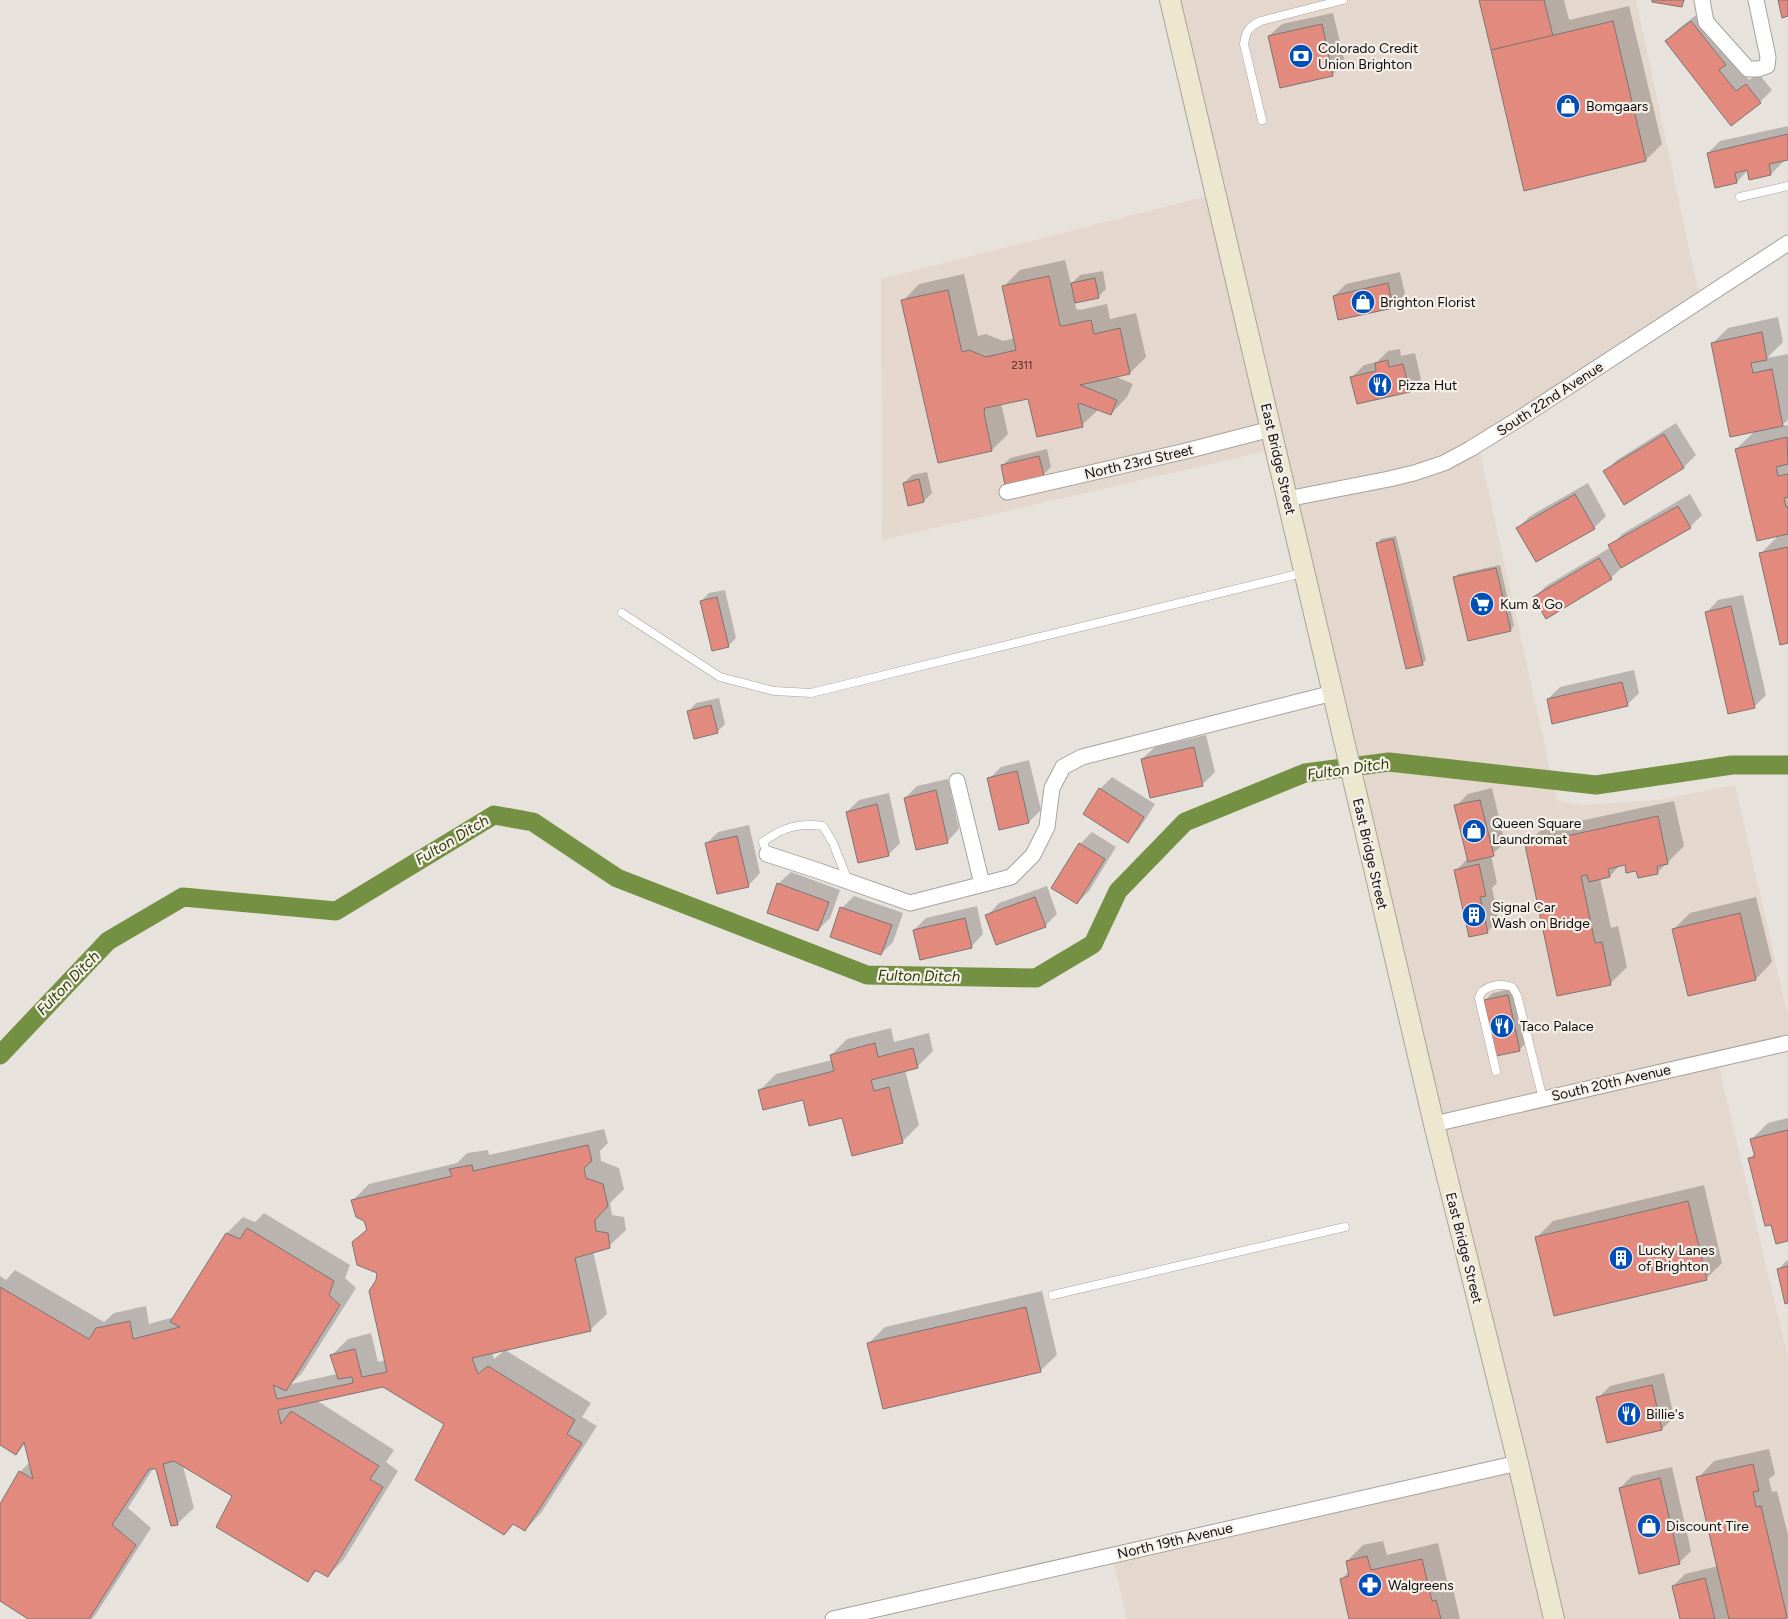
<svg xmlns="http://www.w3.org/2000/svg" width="1788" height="1619" viewBox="0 0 1788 1619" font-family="Figtree,sans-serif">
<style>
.built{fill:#e4d7cd}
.shadow{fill:#0003}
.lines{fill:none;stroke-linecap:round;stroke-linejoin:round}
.canal{stroke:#749143;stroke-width:19}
.building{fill:#e28a7d;stroke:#7c7473}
.service-casing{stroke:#a8a29d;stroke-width:9}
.minor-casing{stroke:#a8a29d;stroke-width:17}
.secondary-casing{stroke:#a8a29d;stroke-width:22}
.service{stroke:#fff;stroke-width:8}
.minor{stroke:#fff;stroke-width:15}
.secondary{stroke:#ede7d0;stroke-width:20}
.labels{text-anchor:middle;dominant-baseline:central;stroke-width:4.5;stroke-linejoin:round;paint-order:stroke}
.number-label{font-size:11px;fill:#442d28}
.poi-label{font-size:14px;fill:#100e0c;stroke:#f5efea;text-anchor:start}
.street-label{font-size:14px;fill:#100e0c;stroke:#f5efea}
.water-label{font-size:15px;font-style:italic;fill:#2a3d00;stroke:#f5efea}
</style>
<rect width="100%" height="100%" fill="#e8e2dd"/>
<polygon class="built" points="1170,0 1636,0 1700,300 1478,444 1557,801 1583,805 1658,800 1735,785 1788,1017 1788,1043 1717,1059 1788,1358 1788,1619 1127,1619 1112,1555 1518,1463 1275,449 882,540 881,279 1216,194"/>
<g class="shadow">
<polygon points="1481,0 1564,0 1569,20 1629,6 1662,144 1646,160"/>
<polygon points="1704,9 1731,58 1749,80 1758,73 1772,90 1760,102 1731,125 1666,41 1678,29"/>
<polygon points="1333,13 1345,63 1332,75 1269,36 1282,24"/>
<polygon points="1788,126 1788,159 1783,160 1783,162 1771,174 1750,179 1748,170 1737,182 1716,187 1708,153 1720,141"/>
<polygon points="1065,260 1071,284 1080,275 1103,271 1106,289 1098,297 1075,302 1076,309 1080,310 1107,304 1110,319 1136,313 1146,357 1130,373 1114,376 1133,384 1127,397 1111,414 1099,409 1082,425 1029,397 1001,403 1008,434 992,450 903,301 919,284 964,274 978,336 986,334 1003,341 1015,338 1003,287 1020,270"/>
<polygon points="1400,272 1405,294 1393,307 1339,319 1334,296 1346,284"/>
<polygon points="1778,317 1783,342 1767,358 1788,354 1788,420 1781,426 1788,425 1788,642 1760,554 1780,534 1736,449 1755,431 1712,344 1728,328"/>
<polygon points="1400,349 1401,356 1415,353 1421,379 1409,391 1352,377 1364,365 1377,362 1388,351"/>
<polygon points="1676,423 1696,455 1684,467 1624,503 1605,472 1617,460"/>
<polygon points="1047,449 1051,467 1043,475 1002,466 1010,458"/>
<polygon points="927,472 932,493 924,501 904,483 912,475"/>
<polygon points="1588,483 1606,516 1594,528 1518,528 1530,516"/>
<polygon points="1690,494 1702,515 1690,527 1623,566 1611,578 1534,598 1546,586 1611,547 1622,534"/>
<polygon points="1396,536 1426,660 1422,664 1378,543 1381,539"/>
<polygon points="1500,565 1514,626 1510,630 1455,577 1458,574"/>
<polygon points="725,590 736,638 728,646 701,601 709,593"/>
<polygon points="1743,595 1766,695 1754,707 1706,613 1718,600"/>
<polygon points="1634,670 1639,693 1627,705 1548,699 1560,687"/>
<polygon points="719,698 725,724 717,732 689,711 696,703"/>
<polygon points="1206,735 1215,772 1203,784 1151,796 1142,759 1155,747"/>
<polygon points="1029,760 1041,810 1029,822 989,779 1001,767"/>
<polygon points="1112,777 1155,804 1139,829 1127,841 1100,789"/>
<polygon points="948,779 959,829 947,842 905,798 917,786"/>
<polygon points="1492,788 1505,843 1491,855 1497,883 1492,888 1499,920 1487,932 1456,871 1468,858 1456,806 1468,794"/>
<polygon points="889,793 900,843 888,855 847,812 859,800"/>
<polygon points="1674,801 1684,846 1658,872 1637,870 1626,864 1620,865 1610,876 1600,878 1611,928 1618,926 1627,967 1610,984 1526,845 1542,829"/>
<polygon points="749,825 760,873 748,886 706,844 718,832"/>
<polygon points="1092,832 1116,847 1089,891 1077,903 1053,888 1080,844"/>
<polygon points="791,872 840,890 830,918 818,930 778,884"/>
<polygon points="1047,886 1057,914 1045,926 987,916 999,903"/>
<polygon points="854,896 903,913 893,942 881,954 842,908"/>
<polygon points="1756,897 1772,962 1756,979 1674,929 1690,913"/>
<polygon points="977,906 983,934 971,947 914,930 926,918"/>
<polygon points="1515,988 1527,1042 1519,1050 1485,1000 1493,993"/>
<polygon points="891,1028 894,1042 929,1033 933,1051 917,1067 905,1070 919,1125 902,1142 804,1099 759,1091 776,1074 832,1060 831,1055 847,1039"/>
<polygon points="1788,1118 1788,1239 1772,1223 1749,1159 1755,1153 1751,1140 1768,1123"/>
<polygon points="604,1129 608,1143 600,1151 601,1161 619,1168 624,1189 610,1203 612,1215 624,1217 626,1230 609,1246 593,1251 607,1314 590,1330 492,1352 494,1359 505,1350 591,1403 582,1417 597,1426 541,1513 525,1530 514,1523 504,1533 445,1424 383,1385 316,1400 394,1450 386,1462 398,1471 344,1559 328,1576 318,1570 308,1580 233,1496 183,1466 194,1508 177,1524 157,1468 154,1467 128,1508 151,1528 96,1614 92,1619 31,1619 0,1600 0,1506 20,1472 30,1462 25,1444 16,1454 0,1444 0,1276 6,1280 15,1270 104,1322 114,1313 146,1306 149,1324 174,1317 227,1233 243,1217 255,1222 264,1213 350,1265 345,1278 356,1288 302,1373 291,1384 337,1374 332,1355 348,1339 371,1333 378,1362 386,1360 377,1280 378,1273 354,1242 368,1228 353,1200 369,1184 457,1163 467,1153 488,1150 489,1155"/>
<polygon points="1704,1185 1722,1263 1706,1279 1537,1237 1553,1221"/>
<polygon points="1786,1261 1788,1261 1788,1302 1779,1269"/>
<polygon points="1042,1291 1057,1355 1040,1371 868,1344 885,1327"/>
<polygon points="1664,1373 1674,1417 1662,1429 1608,1442 1598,1398 1610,1386"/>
<polygon points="1769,1449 1775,1474 1769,1479 1772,1492 1777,1491 1788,1535 1788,1619 1681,1619 1673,1586 1685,1574 1718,1566 1698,1478 1714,1461"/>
<polygon points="1672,1467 1691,1551 1679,1563 1620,1488 1632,1476"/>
<polygon points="1383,1541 1387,1555 1438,1543 1448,1585 1452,1584 1460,1619 1351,1619 1342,1579 1349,1571 1347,1561 1363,1545"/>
</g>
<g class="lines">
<polyline class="canal" points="0,1055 108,941 183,897 336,911 494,815 533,822 617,878 867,975 1036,978 1093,944 1118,891 1185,822 1305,773 1389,762 1596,785 1732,765 1788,765"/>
</g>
<g class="building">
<polygon points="1479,0 1544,0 1553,36 1491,50"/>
<polygon points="1652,0 1684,0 1682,7 1652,2"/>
<polygon points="1778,0 1788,0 1788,16 1782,18"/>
<polygon points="1613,21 1646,161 1524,191 1491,50"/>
<polygon points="1691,21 1726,65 1719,70 1736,91 1746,84 1761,103 1731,126 1665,41"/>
<polygon points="1322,24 1333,76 1280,88 1268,36"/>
<polygon points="1788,134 1788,160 1769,164 1771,175 1749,180 1747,170 1735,173 1737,183 1715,188 1707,153"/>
<polygon points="1049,276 1060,325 1063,326 1091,320 1094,334 1120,328 1130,374 1080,385 1117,400 1111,415 1079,403 1078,405 1083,427 1037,437 1028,399 985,408 984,413 992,451 938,463 901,300 948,290 962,352 969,350 986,357 1016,350 1002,286"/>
<polygon points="1095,278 1099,298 1075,303 1071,283"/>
<polygon points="1388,283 1393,308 1338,320 1333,296"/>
<polygon points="1762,332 1767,360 1751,363 1753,373 1772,369 1783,426 1730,437 1711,343"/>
<polygon points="1388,360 1389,367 1403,364 1410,392 1357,404 1350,377 1376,371 1375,363"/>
<polygon points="1664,434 1684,468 1624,505 1603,471"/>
<polygon points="1787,437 1788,464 1776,467 1778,476 1788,474 1788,497 1784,498 1786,507 1788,506 1788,534 1757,541 1735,449"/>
<polygon points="1039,456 1044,476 1005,485 1001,465"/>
<polygon points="919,479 924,502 908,506 903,483"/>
<polygon points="1575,494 1595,529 1536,562 1516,528"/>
<polygon points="1678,506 1691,528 1621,568 1608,545"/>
<polygon points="1393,539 1423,665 1406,669 1376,543"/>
<polygon points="1788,547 1788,643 1780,645 1759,553"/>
<polygon points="1599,558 1612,579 1546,619 1533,597"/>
<polygon points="1496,568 1511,631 1468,641 1453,577"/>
<polygon points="717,597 729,647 712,651 700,601"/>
<polygon points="1731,606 1755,708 1728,714 1705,612"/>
<polygon points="1622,682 1628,706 1552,724 1547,699"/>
<polygon points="711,705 718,733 694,739 687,711"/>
<polygon points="1194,747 1203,786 1150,798 1141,759"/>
<polygon points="1017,771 1029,823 999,830 987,778"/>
<polygon points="1099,788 1144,817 1128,843 1083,814"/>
<polygon points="936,790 948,843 916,850 904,798"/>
<polygon points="1480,800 1494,856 1468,862 1454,805"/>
<polygon points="877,804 889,856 858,863 846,812"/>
<polygon points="1658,816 1668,864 1657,866 1658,874 1638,878 1636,871 1626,873 1625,865 1608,869 1610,877 1589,882 1587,875 1581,876 1595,943 1602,942 1611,985 1557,996 1525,845"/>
<polygon points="737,836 749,887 717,894 705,843"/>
<polygon points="1079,843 1105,859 1077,904 1051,888"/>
<polygon points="1479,864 1486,896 1480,897 1488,933 1469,937 1454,870"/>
<polygon points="777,883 829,902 818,931 767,913"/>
<polygon points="1035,897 1046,927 996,945 985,915"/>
<polygon points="840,907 892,925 881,955 830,937"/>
<polygon points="1740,913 1756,980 1688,996 1672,929"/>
<polygon points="965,918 972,948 920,960 913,930"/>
<polygon points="1508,995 1520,1051 1496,1056 1484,1000"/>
<polygon points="875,1043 878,1057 913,1048 918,1068 871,1080 874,1091 889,1087 903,1143 852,1156 842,1118 809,1126 803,1100 763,1110 758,1090 834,1071 830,1055"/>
<polygon points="1788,1130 1788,1241 1776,1244 1771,1225 1765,1226 1748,1158 1755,1157 1750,1139"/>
<polygon points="588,1145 592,1161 584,1168 586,1178 603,1184 608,1206 595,1220 596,1231 608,1233 610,1248 575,1258 591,1331 472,1358 478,1374 488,1366 575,1420 567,1434 582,1443 525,1531 513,1524 504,1535 415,1480 444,1424 383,1387 278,1410 281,1424 291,1411 379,1466 370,1479 383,1487 328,1577 315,1570 308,1582 216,1527 232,1496 174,1461 163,1464 178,1525 171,1526 156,1469 149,1469 112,1525 136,1545 89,1619 28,1619 0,1601 0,1504 19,1471 33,1479 24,1442 16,1455 0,1445 0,1287 89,1339 96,1328 130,1321 133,1339 180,1327 170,1322 226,1233 240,1239 247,1228 334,1281 329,1295 340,1305 286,1391 273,1385 277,1399 353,1383 352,1377 338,1379 330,1355 355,1349 362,1377 387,1372 369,1291 376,1280 377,1273 357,1265 352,1242 367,1230 364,1221 356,1217 351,1200 452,1176 449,1169 472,1165 473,1171"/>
<polygon points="1688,1201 1707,1280 1554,1316 1535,1237"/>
<polygon points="1788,1266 1788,1303 1785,1304 1777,1269"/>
<polygon points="1026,1307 1041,1372 883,1409 867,1343"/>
<polygon points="1652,1385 1662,1430 1607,1443 1596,1397"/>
<polygon points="1753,1464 1759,1491 1753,1492 1756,1507 1761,1506 1771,1548 1787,1617 1783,1619 1729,1619 1696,1477"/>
<polygon points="1660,1478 1680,1564 1639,1574 1619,1488"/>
<polygon points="1367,1556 1371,1570 1422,1559 1432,1601 1436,1600 1441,1619 1349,1619 1340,1579 1349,1576 1346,1561"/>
<polygon points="1705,1578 1715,1619 1680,1619 1672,1586"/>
</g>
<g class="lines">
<g class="service-casing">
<g id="service">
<path d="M1262,120L1244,44C1246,31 1248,27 1261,21L1343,0"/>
<polyline points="1740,197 1788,186"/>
<polyline points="622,613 720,677 774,691 811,693 1302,573"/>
<path d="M767,854L763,842C783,827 798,823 823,826L833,843L848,881"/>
<path d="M1496,1071L1479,998C1482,985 1501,983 1512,987L1517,995L1543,1099"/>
<polyline points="1053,1295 1345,1227"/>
</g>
</g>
<g class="minor-casing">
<g id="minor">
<polyline points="1702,0 1706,22 1748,69 1758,69 1767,66 1768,57 1756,0"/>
<polyline points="1007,492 1186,451 1271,429"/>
<polyline points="1287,499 1389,479 1414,473 1444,463 1470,449 1522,417 1788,243"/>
<polyline points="957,781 982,884"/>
<polyline points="767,854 816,870 910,903 1011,877 1033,855 1047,827 1052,788 1063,767 1082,757 1333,693"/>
<polyline points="1434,1124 1788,1043"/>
<polyline points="833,1619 1518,1463"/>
</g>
</g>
<g class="secondary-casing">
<polyline id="secondary" points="1170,0 1434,1124 1518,1463 1554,1619"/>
</g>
<use href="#service" class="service"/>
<use href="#minor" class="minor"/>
<use href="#secondary" class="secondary"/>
</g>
<defs>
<g id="bank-disc" transform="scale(1.25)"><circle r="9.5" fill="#004eb8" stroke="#f5efea"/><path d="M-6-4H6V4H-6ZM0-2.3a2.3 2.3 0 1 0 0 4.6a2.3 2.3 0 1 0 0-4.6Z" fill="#fff"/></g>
<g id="shop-disc" transform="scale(1.25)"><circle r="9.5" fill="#004eb8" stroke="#f5efea"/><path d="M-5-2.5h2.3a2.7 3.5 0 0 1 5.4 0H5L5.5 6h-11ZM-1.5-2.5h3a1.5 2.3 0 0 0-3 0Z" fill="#fff"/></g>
<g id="restaurant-disc" transform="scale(1.25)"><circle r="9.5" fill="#004eb8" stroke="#f5efea"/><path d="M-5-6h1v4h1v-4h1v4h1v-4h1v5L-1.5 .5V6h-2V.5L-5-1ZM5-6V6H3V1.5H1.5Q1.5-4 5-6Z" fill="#fff"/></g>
<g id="supermarket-disc" transform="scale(1.25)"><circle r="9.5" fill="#004eb8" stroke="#f5efea"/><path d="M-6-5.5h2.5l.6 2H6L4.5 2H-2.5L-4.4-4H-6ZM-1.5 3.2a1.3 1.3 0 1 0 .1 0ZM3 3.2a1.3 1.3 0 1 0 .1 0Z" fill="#fff"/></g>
<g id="building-disc" transform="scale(1.25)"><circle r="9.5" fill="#004eb8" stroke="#f5efea"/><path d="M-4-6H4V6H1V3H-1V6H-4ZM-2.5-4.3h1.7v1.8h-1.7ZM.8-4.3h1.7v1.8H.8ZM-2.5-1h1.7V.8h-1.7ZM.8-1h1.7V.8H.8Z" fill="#fff"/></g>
<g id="pharmacy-disc" transform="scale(1.25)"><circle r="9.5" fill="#004eb8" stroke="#f5efea"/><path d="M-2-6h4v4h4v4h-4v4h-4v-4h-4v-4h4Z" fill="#fff"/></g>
</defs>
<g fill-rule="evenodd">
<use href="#bank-disc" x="1301" y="56"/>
<use href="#shop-disc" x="1568" y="106"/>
<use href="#shop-disc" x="1363" y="302"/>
<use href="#restaurant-disc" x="1380" y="385"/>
<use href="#supermarket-disc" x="1482" y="604"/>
<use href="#shop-disc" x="1474" y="831"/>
<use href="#building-disc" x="1474" y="915"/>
<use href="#restaurant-disc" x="1502" y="1026"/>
<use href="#building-disc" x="1621" y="1258"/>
<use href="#restaurant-disc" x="1629" y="1414"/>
<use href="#shop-disc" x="1649" y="1526"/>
<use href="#pharmacy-disc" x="1370" y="1585"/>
</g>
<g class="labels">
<g class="number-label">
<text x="1022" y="365">2311</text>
</g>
<g class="poi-label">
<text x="1318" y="48">Colorado Credit<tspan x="1318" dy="16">Union Brighton</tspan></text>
<text x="1586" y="106">Bomgaars</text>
<text x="1380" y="302">Brighton Florist</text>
<text x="1398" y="385">Pizza Hut</text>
<text x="1500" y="604">Kum &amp; Go</text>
<text x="1492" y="823">Queen Square<tspan x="1492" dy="16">Laundromat</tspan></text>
<text x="1492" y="907">Signal Car<tspan x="1492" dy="16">Wash on Bridge</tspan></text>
<text x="1520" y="1026">Taco Palace</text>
<text x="1638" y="1250">Lucky Lanes<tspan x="1638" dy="16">of Brighton</tspan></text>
<text x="1646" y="1414">Billie's</text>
<text x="1666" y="1526">Discount Tire</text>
<text x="1388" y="1585">Walgreens</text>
</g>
<g class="street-label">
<text transform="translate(1550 399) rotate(-33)">South 22nd Avenue</text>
<text transform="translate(1278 459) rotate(77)">East Bridge Street</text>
<text transform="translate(1139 462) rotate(-13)">North 23rd Street</text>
<text transform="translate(1370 854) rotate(77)">East Bridge Street</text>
<text transform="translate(1611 1083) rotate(-13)">South 20th Avenue</text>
<text transform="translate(1464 1248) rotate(76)">East Bridge Street</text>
<text transform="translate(1175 1541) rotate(-13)">North 19th Avenue</text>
</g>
<g class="water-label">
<text transform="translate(1348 769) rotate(-8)">Fulton Ditch</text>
<text transform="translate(452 840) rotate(-31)">Fulton Ditch</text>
<text transform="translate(919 976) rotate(1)">Fulton Ditch</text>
<text transform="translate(68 983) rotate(-46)">Fulton Ditch</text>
</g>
</g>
</svg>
